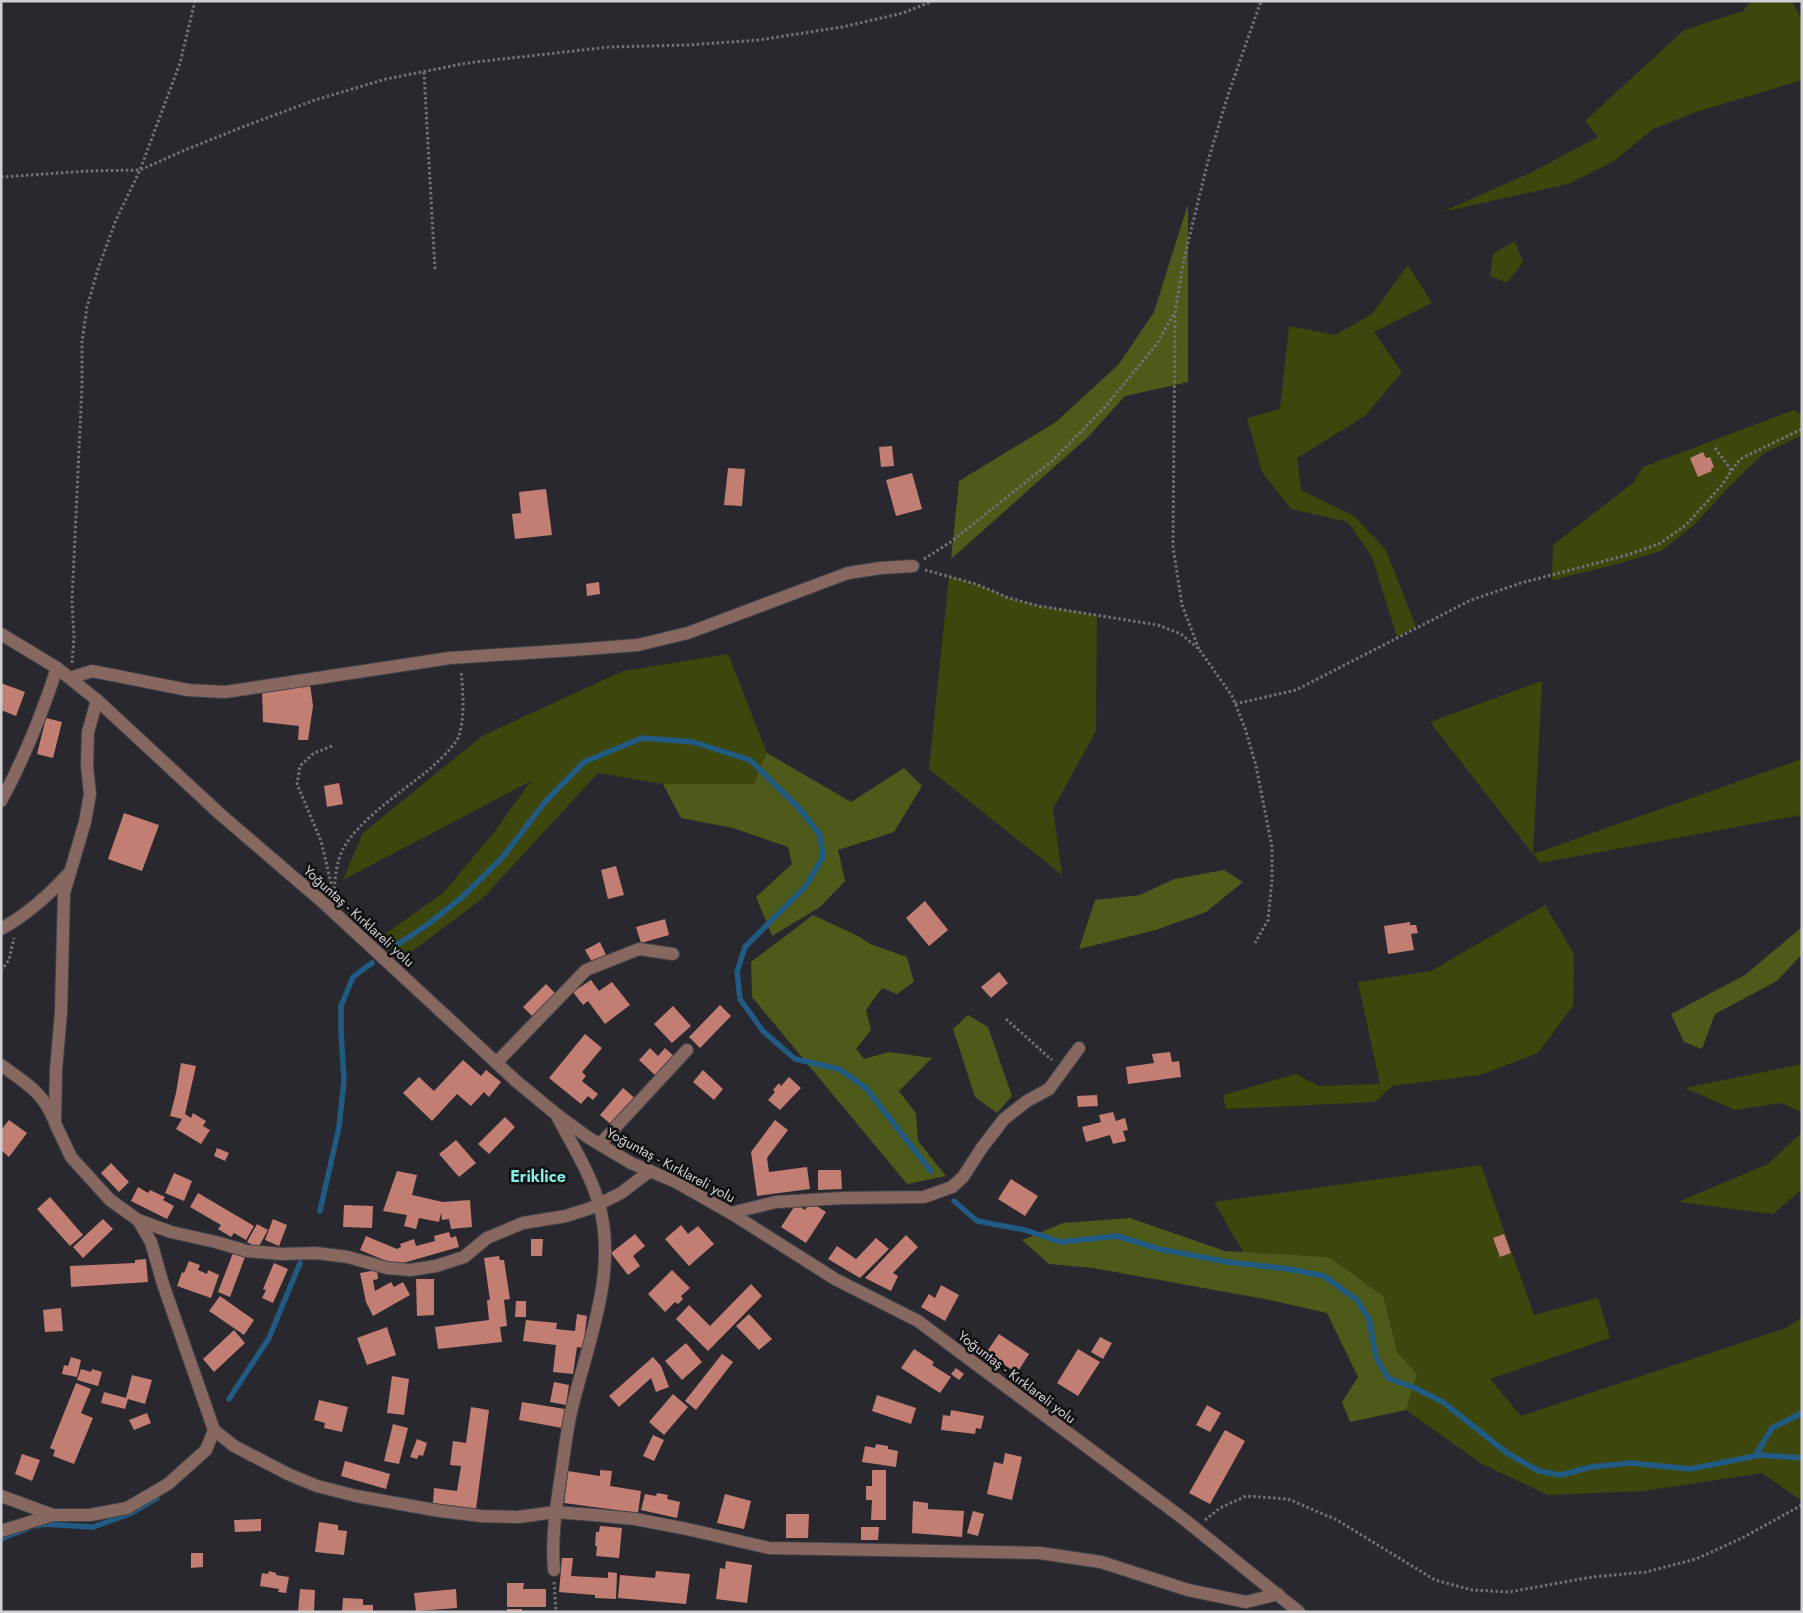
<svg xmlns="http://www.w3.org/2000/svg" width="1803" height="1613" viewBox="0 0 1803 1613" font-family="Jost,sans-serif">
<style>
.green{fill:#3d470d}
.forest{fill:#4e5a1a}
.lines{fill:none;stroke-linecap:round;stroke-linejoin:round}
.stream{stroke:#215a83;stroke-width:5.5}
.building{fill:#c37e74}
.minor-casing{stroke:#444349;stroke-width:14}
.path{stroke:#727176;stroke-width:3;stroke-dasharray:2.5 2.5;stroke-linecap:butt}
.minor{stroke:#866861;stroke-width:12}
.labels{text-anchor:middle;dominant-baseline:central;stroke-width:5;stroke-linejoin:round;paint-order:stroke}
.street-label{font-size:14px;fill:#d1d1d5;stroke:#111114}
.quarter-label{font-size:16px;font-weight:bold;fill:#83ede5;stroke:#111114}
</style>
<rect width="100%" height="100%" fill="#29282e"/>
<g class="green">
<polygon points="1751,1 1792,1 1802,20 1802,80 1696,112 1653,129 1614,161 1568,184 1442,212 1530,173 1598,137 1585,121 1684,30 1743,11"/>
<polygon points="1515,241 1523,262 1507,283 1490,276 1493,254"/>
<polygon points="1408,265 1432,303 1374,332 1402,372 1365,416 1297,458 1301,490 1354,516 1386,550 1416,627 1397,637 1372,557 1348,522 1291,509 1262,472 1247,418 1280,409 1289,326 1335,335 1372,314"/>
<polygon points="1794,410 1802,415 1802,435 1763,454 1724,492 1695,524 1661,551 1621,563 1552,580 1553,545 1633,483 1643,467"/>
<polygon points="949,576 976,584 1009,598 1039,606 1097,615 1096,731 1053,809 1062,875 929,769"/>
<polygon points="728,654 767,753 755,784 663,784 598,773 483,898 403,958 381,937 443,893 492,835 531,781 343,880 363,833 482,736 623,671"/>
<polygon points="1542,681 1533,854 1802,759 1802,815 1540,863 1430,722"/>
<polygon points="1545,905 1574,954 1573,1006 1538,1053 1480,1075 1392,1086 1375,1102 1226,1109 1223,1095 1296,1074 1319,1086 1380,1084 1358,982 1431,971"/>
<polygon points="1802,1064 1802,1112 1781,1103 1735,1110 1685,1088"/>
<polygon points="1802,1132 1802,1189 1773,1214 1678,1202 1768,1164"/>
<polygon points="1481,1165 1534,1315 1598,1298 1610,1338 1490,1379 1521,1416 1786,1328 1802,1317 1802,1501 1762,1473 1644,1491 1548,1495 1482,1464 1406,1410 1417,1374 1397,1352 1383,1296 1329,1257 1243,1252 1214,1202"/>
</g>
<g class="forest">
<polygon points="1188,204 1188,382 1125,396 1088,437 951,559 959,481 1056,422 1119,364 1154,312"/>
<polygon points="767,753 851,802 904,768 922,786 894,832 838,850 845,881 820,907 772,936 756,897 792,864 788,847 733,828 681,818 663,784 754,784"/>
<polygon points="1224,870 1243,882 1206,912 1156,930 1079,949 1095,900 1140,895 1174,879"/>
<polygon points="813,915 860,937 870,944 907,957 914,982 897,994 882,988 866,1010 871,1030 856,1049 864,1059 889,1052 932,1058 899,1091 916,1113 918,1141 946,1176 907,1184 752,997 751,962"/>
<polygon points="1802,927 1802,954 1777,981 1715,1014 1702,1049 1684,1042 1671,1014 1745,975"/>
<polygon points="968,1015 988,1027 1012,1096 997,1113 975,1097 953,1029"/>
<polygon points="1130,1218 1225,1251 1329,1257 1383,1296 1397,1352 1417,1374 1406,1410 1350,1422 1342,1402 1358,1377 1327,1313 1270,1300 1093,1268 1049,1264 1022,1240 1063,1223"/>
</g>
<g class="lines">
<g class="stream">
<polyline points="398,944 427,925 461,898 502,858 545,802 584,762 642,738 693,742 750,760 799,808 820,835 823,857 805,887 745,947 737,972 740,999 763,1031 795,1059 839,1069 866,1088 931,1171"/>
<polyline points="954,1201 977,1221 1025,1230 1061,1242 1117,1236 1159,1249 1228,1262 1289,1269 1324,1276 1357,1300 1369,1319 1376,1357 1388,1378 1415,1388 1443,1402 1507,1453 1539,1471 1561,1475 1591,1467 1631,1463 1690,1469 1760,1455 1802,1458"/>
<polyline points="320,1211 339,1127 344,1080 341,1032 341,1006 353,977 372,963"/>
<polyline points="229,1399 269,1338 300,1263"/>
<polyline points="1755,1456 1772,1428 1802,1413"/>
<polyline points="38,1526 42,1524 93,1527 132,1513 157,1498"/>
<polyline points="1,1540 5,1537 27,1529"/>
</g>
</g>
<g class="building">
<polygon points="892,446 894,466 881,467 879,447"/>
<polygon points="1703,452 1706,458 1710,457 1714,467 1711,469 1712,471 1698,477 1690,458"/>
<polygon points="728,468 745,469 742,506 724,505"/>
<polygon points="912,473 922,509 896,516 886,480"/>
<polygon points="546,489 552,535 515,539 512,514 521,513 519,492"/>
<polygon points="599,582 600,594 587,596 586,584"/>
<polygon points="1,683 25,692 16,716 1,710"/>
<polygon points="310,684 313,706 308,740 298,740 299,726 263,722 262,691"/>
<polygon points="46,718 62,722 53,758 37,754"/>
<polygon points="339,783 343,804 327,807 324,786"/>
<polygon points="124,813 159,825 142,871 108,859"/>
<polygon points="616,866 624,895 608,899 601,870"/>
<polygon points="925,901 948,930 929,946 906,918"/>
<polygon points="665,919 669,935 641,943 636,927"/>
<polygon points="1410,922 1410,925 1416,925 1418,933 1411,934 1414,950 1388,954 1384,926"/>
<polygon points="600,942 606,955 592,962 585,950"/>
<polygon points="999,972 1008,983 991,998 981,987"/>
<polygon points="591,980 599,991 612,982 630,1005 605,1024 588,1001 583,1005 573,992"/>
<polygon points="546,984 556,994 533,1017 523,1007"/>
<polygon points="720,1005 731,1016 700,1048 689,1037"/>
<polygon points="673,1006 691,1026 672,1043 654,1024"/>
<polygon points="585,1034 602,1048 582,1072 586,1076 582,1081 598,1094 593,1100 588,1096 581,1104 549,1078"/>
<polygon points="650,1048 658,1056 665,1048 676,1058 658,1078 639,1060"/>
<polygon points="1170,1052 1172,1062 1179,1061 1181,1077 1128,1084 1126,1067 1154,1063 1152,1054"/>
<polygon points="463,1060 481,1076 486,1070 501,1082 489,1097 484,1092 471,1106 457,1094 432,1121 403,1093 419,1077 434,1091"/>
<polygon points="181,1063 196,1066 185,1114 191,1118 193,1113 206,1121 203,1126 210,1130 201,1144 176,1129 182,1119 170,1116 176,1093"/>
<polygon points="703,1070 723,1089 714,1100 693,1082"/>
<polygon points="789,1077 801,1088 780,1110 768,1100 775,1092 773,1090 779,1083 781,1086"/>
<polygon points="623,1088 637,1100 614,1127 600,1115"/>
<polygon points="1097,1095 1098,1106 1078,1107 1077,1096"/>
<polygon points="1113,1112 1116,1121 1125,1118 1128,1130 1123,1131 1126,1141 1113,1144 1110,1135 1086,1142 1082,1127 1101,1122 1099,1115"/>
<polygon points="505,1117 515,1127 489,1154 478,1144"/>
<polygon points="9,1120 27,1133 9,1157 1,1150 1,1130"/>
<polygon points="775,1120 788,1130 767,1158 769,1172 807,1167 810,1189 757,1196 751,1152"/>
<polygon points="456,1140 476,1163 459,1177 439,1154"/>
<polygon points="217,1148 229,1153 225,1161 214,1156"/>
<polygon points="111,1163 129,1182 119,1192 101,1173"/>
<polygon points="818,1170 841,1170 842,1189 818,1190"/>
<polygon points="397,1171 417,1175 412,1195 443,1202 470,1200 472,1227 451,1229 449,1219 442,1220 441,1213 439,1222 419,1218 416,1229 404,1226 407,1215 383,1211"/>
<polygon points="174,1173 192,1181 184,1201 165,1193"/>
<polygon points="1011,1179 1038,1196 1025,1216 998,1199"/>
<polygon points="138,1187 148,1193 150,1190 165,1197 163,1200 174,1206 167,1219 131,1201"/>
<polygon points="198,1193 254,1226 246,1240 234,1233 231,1237 218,1229 221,1225 190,1207"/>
<polygon points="50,1197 83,1235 70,1246 37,1209"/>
<polygon points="810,1202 826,1212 806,1243 781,1227 796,1204 805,1210"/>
<polygon points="344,1205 373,1206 372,1228 343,1227"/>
<polygon points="103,1219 113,1229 83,1258 73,1247"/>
<polygon points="273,1219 287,1225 279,1246 265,1240"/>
<polygon points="257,1224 268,1230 258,1248 247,1242"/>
<polygon points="681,1225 688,1234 698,1226 714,1244 689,1266 665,1239"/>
<polygon points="449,1232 451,1238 456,1236 459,1247 396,1265 360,1250 366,1236 397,1249 401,1247 400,1244 414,1239 416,1246 435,1241 434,1236"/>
<polygon points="635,1234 645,1246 633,1256 640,1266 628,1275 611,1253"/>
<polygon points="1504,1234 1511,1253 1500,1257 1493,1238"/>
<polygon points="906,1235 918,1247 893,1273 898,1276 891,1291 865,1278"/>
<polygon points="876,1238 889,1249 860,1278 828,1259 837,1246 856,1259"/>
<polygon points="531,1239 543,1239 542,1256 531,1256"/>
<polygon points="233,1253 245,1257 230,1297 218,1292"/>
<polygon points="499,1256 500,1260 504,1260 510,1299 504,1300 507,1326 500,1327 502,1342 438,1349 435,1327 489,1320 487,1300 490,1300 484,1258"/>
<polygon points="146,1259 148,1282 71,1287 70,1266 135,1263 135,1260"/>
<polygon points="189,1261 200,1265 198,1270 207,1274 208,1270 219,1275 211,1298 177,1286 182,1272 184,1273"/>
<polygon points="274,1263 288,1269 273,1303 262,1298 266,1290 263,1289"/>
<polygon points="377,1270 378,1279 373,1280 375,1291 391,1282 394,1287 403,1282 410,1295 373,1316 366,1302 360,1273"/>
<polygon points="672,1270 690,1288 681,1296 683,1299 678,1304 675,1302 665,1312 648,1294"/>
<polygon points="416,1279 434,1279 434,1315 417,1316"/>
<polygon points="751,1284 762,1296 708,1351 676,1319 689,1305 710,1326"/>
<polygon points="941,1285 959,1295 945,1321 921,1307 929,1294 935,1298"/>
<polygon points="220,1296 254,1320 244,1335 209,1311"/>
<polygon points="516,1301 526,1301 526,1317 515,1317"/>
<polygon points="61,1308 63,1331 45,1332 43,1310"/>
<polygon points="577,1314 587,1316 583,1348 577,1347 573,1374 553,1372 556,1345 523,1341 526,1320 557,1323 556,1329 575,1331"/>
<polygon points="749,1314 772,1339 759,1350 736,1326"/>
<polygon points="387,1327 396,1355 367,1365 357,1338"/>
<polygon points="234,1330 245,1343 214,1372 203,1359"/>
<polygon points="999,1334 1029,1354 1017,1373 986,1353"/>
<polygon points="1100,1337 1112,1343 1103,1359 1091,1352"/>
<polygon points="686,1343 702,1362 682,1380 665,1361"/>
<polygon points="914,1349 934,1362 932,1365 951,1377 940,1393 901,1368"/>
<polygon points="1078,1349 1100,1362 1078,1396 1057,1383"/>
<polygon points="722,1354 733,1362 696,1410 685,1401"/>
<polygon points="71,1357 81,1360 77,1377 62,1374 64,1365 68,1366"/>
<polygon points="653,1357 661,1366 669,1387 656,1392 651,1378 619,1407 609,1396"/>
<polygon points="956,1368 964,1374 959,1380 951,1374"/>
<polygon points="81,1369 91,1372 92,1369 102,1372 98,1386 77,1380"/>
<polygon points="132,1375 152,1380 145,1404 128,1399 125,1409 101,1403 104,1392 126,1398"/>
<polygon points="392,1376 409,1379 404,1415 387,1413"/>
<polygon points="554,1382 569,1385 566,1405 550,1402"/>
<polygon points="76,1383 91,1389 81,1413 93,1418 74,1464 53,1456 55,1450 50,1448"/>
<polygon points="673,1394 688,1407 664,1435 649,1422"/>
<polygon points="877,1395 916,1408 911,1424 872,1411"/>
<polygon points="319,1400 348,1407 342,1432 324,1428 325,1423 314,1420"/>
<polygon points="522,1402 565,1409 562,1428 519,1420"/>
<polygon points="1207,1405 1221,1413 1210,1432 1196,1425"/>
<polygon points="471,1407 489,1410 476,1509 433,1503 434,1488 457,1491 461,1466 450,1465 453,1441 466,1443"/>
<polygon points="951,1410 984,1416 981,1429 976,1428 975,1434 941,1430 943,1415 950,1416"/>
<polygon points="147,1413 151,1423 134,1430 129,1420"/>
<polygon points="393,1424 408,1428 399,1464 384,1461"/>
<polygon points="1225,1430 1245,1441 1210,1504 1189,1493"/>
<polygon points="653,1435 664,1440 654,1461 643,1456"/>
<polygon points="417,1439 427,1443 423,1456 419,1455 417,1459 410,1457"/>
<polygon points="876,1444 888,1446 888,1449 898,1451 896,1467 862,1462 865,1446 875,1448"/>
<polygon points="1005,1453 1022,1457 1012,1500 987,1494 994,1462 1003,1464"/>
<polygon points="22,1454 40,1460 32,1481 15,1474"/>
<polygon points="345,1461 390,1474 386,1489 341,1476"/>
<polygon points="600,1470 612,1471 610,1486 641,1491 638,1513 564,1503 568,1471 600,1476"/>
<polygon points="872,1470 886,1470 886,1520 871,1520 872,1500 866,1500 866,1486 872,1486"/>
<polygon points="657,1493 668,1495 667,1499 680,1502 677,1518 641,1510 645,1494 656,1496"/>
<polygon points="725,1494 751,1501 744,1529 717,1523"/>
<polygon points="913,1501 928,1503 928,1509 964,1511 962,1537 912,1533"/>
<polygon points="973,1511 984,1514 978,1536 967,1533"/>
<polygon points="786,1514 809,1514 808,1538 786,1538"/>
<polygon points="261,1519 261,1531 235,1532 234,1520"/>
<polygon points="319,1522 338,1525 338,1530 347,1531 344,1555 315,1552"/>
<polygon points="600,1526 622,1528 619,1558 596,1556 597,1546 595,1546 596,1532 599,1532"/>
<polygon points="861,1527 879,1527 878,1540 861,1540"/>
<polygon points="191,1553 203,1553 203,1567 191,1568"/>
<polygon points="562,1558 573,1558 571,1576 608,1578 608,1572 617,1573 616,1599 595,1598 595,1595 559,1592"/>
<polygon points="726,1561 752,1565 747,1603 716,1599 720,1568 725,1569"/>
<polygon points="269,1571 276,1573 276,1575 289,1577 286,1593 278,1592 279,1589 260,1586 262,1573 268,1574"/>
<polygon points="656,1571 690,1574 686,1604 618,1598 620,1575 655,1578"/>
<polygon points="507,1583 524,1583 523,1589 546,1589 546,1607 507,1607"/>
<polygon points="300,1589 315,1590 314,1612 298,1612"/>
<polygon points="456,1589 457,1608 416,1611 414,1593"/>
<polygon points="343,1598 363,1599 363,1605 373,1605 373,1612 342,1612"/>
<rect x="507" y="1609" width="15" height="3"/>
</g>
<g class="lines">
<g class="minor-casing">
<g id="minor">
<polyline points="1,634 57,668 97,700 220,814 326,905 516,1081 556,1114 589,1138 631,1163 676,1182 734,1215 835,1279 918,1321 1185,1520 1299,1612"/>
<polyline points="70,678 92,671 188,690 225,692 450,658 573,650 638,645 688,633 848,573 881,568 913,566"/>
<polyline points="97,700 88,732 87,766 90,794 85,822 64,893 61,1012 56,1070 55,1123 71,1157 110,1200 138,1220 171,1232 216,1242 247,1251 282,1254 316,1253 348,1257 387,1268 410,1270 436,1266 464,1257 487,1238 523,1223 566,1216 591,1208 621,1193 650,1171"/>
<path d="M1,801C24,759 42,714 57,668"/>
<path d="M1,929C26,915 49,895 68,874"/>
<polyline points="496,1063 586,970 639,949 673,954"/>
<path d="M1,1065C24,1082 42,1091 53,1118"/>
<polyline points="600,1144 687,1050"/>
<polyline points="731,1213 776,1202 843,1198 924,1197 952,1187 963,1177 981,1149 1004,1119 1027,1101 1049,1089 1079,1048"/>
<polyline points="138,1220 151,1242 163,1284 214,1430 234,1446 288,1474 317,1486 356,1496 440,1511 481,1516 518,1517 555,1512 594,1515 635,1519 687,1529 769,1548 1040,1553 1101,1562 1188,1590 1246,1602 1278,1594"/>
<polyline points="1,1496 53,1515"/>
<polyline points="1,1531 53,1515 90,1515 127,1508 168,1484 206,1450 214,1430"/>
<path d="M554,1570C551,1535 557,1502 562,1468C565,1448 567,1428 572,1408C588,1342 618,1272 599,1204C590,1173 573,1146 558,1118"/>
</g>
</g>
<g class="path">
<polyline points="424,72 435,270"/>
<polyline points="1,177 88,171 140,170 185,150 245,126 315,100 386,79 467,63 609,47 688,45 759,40 842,27 903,13 933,1"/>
<polyline points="1715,448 1732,471"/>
<polyline points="924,559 952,541 1052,461 1104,408 1156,345 1174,314"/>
<polyline points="925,570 976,584 1009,598 1039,606 1158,625 1181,634 1199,649 1232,696 1245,728 1256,766 1272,847 1272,880 1268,920 1255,943"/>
<polyline points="1199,649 1182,605 1173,547 1175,312 1184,259 1208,161 1228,95 1261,1"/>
<polyline points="72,663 74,637 72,601 82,386 82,342 87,307 98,269 116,220 140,170 180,63 195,1"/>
<polyline points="1235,704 1296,690 1471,600 1521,583 1627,555 1659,544 1686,525 1721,486 1740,459 1802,429"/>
<polyline points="332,746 314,753 300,766 297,784 321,841 333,891"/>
<path d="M334,894C335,880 336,862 343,849C359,820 400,793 426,772C435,765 455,746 459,736C465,716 463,691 461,671"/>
<polyline points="1,971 9,960 14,938"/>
<polyline points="1006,1019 1052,1060"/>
<polyline points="1205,1520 1220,1508 1246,1496 1288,1499 1337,1520 1435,1580 1472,1590 1509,1592 1592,1577 1646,1572 1696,1559 1742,1538 1802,1505"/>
<polyline points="554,1582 556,1612"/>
</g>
<use href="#minor" class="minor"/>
</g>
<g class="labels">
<g class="street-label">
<text transform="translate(359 916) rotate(42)">Yoğuntaş - Kırklareli yolu</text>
<text transform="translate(671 1165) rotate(28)">Yoğuntaş - Kırklareli yolu</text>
<text transform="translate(1017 1377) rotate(37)">Yoğuntaş - Kırklareli yolu</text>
</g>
<g class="quarter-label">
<text x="538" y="1176">Eriklice</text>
</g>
</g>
<rect width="1803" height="1613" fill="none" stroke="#d1d1d5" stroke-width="5"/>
</svg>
